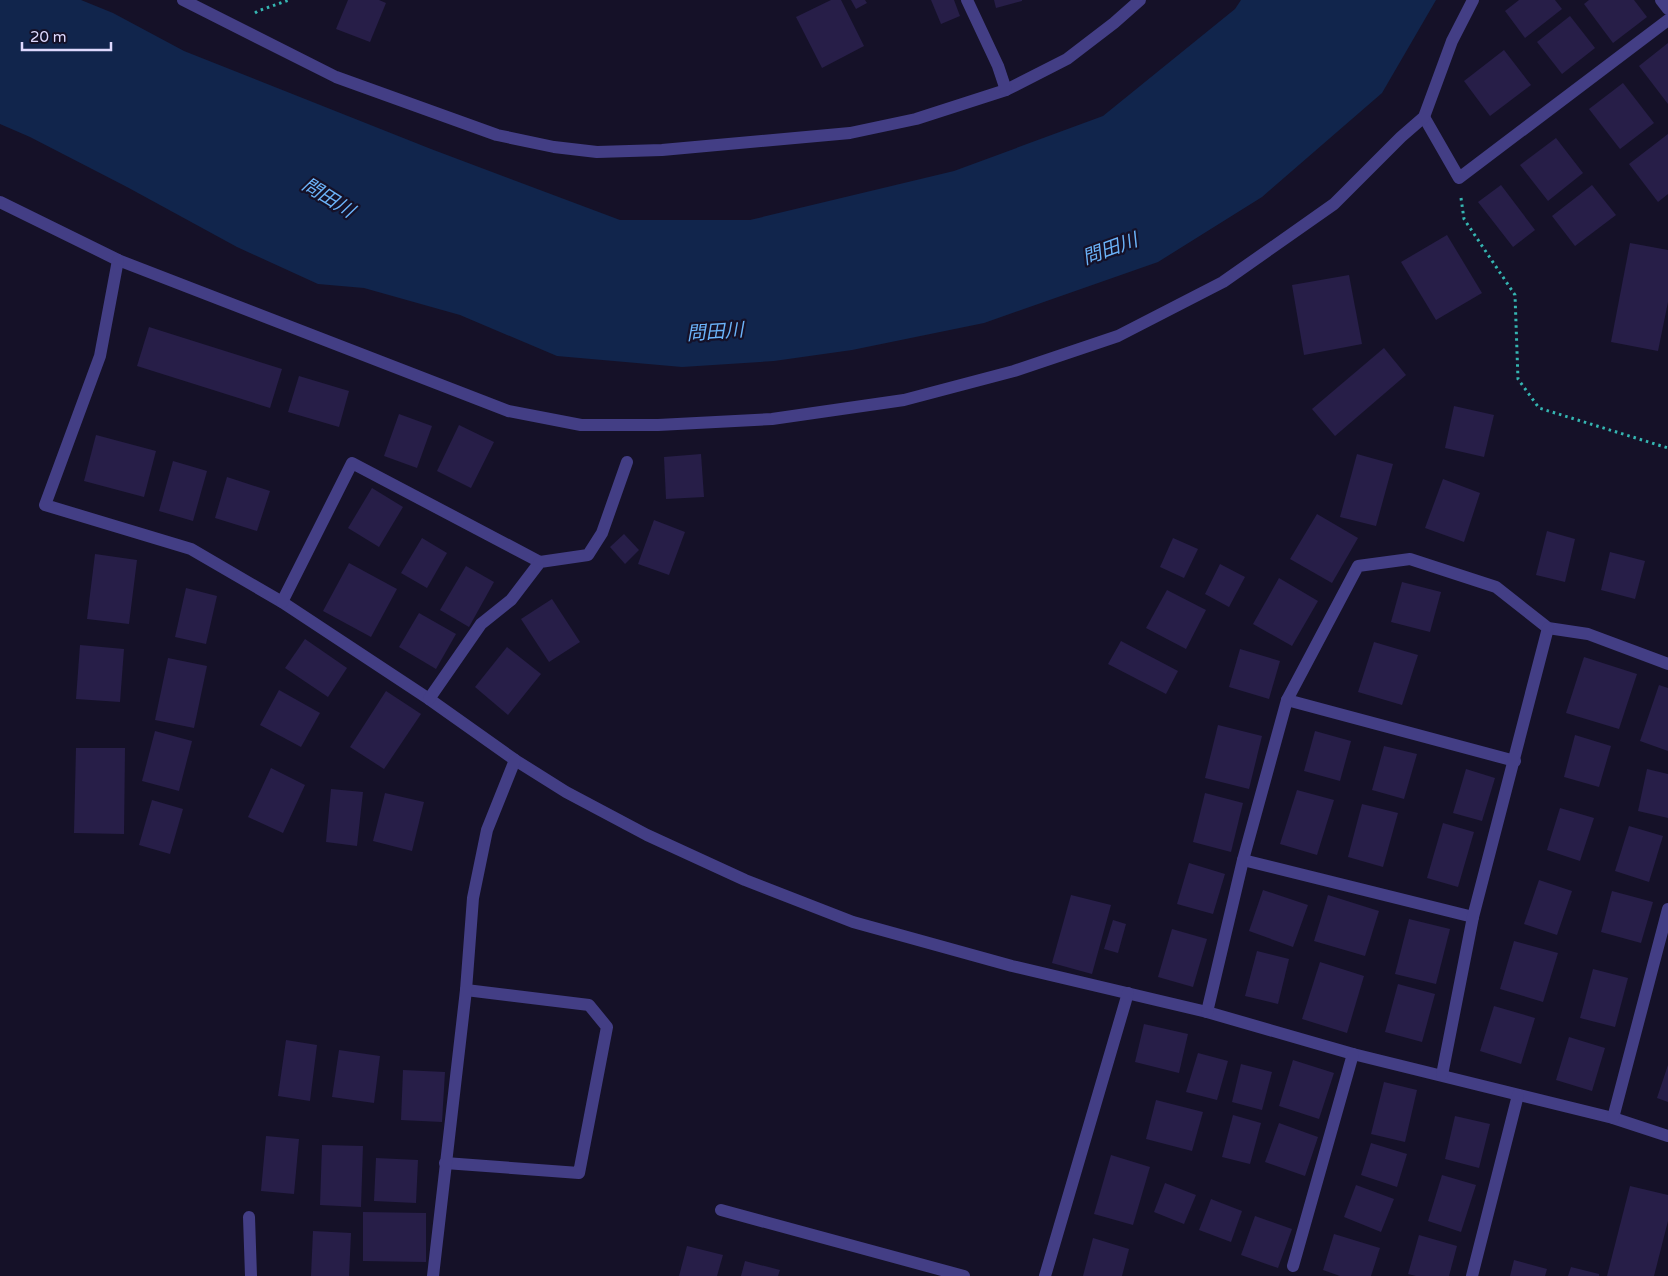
<svg xmlns="http://www.w3.org/2000/svg" width="1668" height="1276" viewBox="0 0 1668 1276" font-family="'Varela Round','Noto Sans JP',sans-serif">
<style>
.water{fill:#11254c}
.building{fill:#271e48}
.lines{fill:none;stroke-linecap:round;stroke-linejoin:round}
.path{stroke:#35b6b2;stroke-width:3;stroke-dasharray:2.5 4;stroke-linecap:butt}
.minor{stroke:#433e85;stroke-width:12}
.labels{text-anchor:middle;dominant-baseline:central;stroke-width:4.5;stroke-linejoin:round;paint-order:stroke}
.water-label{font-size:19px;font-style:italic;fill:#6bb3f9;stroke:#151128}
</style>
<rect width="100%" height="100%" fill="#151128"/>
<polygon class="water" points="0,0 81,0 113,13 184,51 431,149 620,220 750,220 954,171 1103,116 1235,9 1241,0 1436,0 1382,93 1262,197 1158,262 984,323 852,350 774,361 682,367 557,356 460,315 364,288 318,284 237,247 127,187 30,137 0,124"/>
<g class="building">
<polygon points="348,0 379,0 386,3 370,42 336,29"/>
<polygon points="831,0 841,0 864,46 822,68 796,17"/>
<polygon points="851,0 865,0 867,3 856,9"/>
<polygon points="931,0 954,0 960,16 941,24"/>
<polygon points="994,0 1022,0 1022,1 996,8"/>
<polygon points="1519,0 1555,0 1562,9 1525,38 1505,11"/>
<polygon points="1589,0 1634,0 1647,17 1613,43 1584,4"/>
<polygon points="1570,16 1595,48 1562,74 1537,42"/>
<polygon points="1668,43 1668,104 1639,66"/>
<polygon points="1504,50 1531,85 1490,116 1464,81"/>
<polygon points="1623,83 1654,123 1620,149 1589,109"/>
<polygon points="1668,134 1668,194 1658,202 1629,164"/>
<polygon points="1556,138 1583,173 1548,201 1520,165"/>
<polygon points="1501,185 1535,230 1513,247 1478,202"/>
<polygon points="1592,185 1616,215 1575,246 1552,216"/>
<polygon points="1447,235 1482,293 1436,320 1401,262"/>
<polygon points="1630,243 1668,250 1668,302 1658,351 1611,342"/>
<polygon points="1349,275 1362,344 1304,355 1292,285"/>
<polygon points="149,327 282,369 270,408 137,366"/>
<polygon points="1384,348 1406,375 1335,436 1312,409"/>
<polygon points="299,376 349,391 339,427 288,412"/>
<polygon points="1454,406 1494,415 1484,457 1445,448"/>
<polygon points="399,414 432,426 417,468 384,456"/>
<polygon points="459,425 494,442 471,488 437,471"/>
<polygon points="96,435 156,451 144,497 84,481"/>
<polygon points="701,454 704,497 666,499 664,457"/>
<polygon points="1357,454 1393,464 1376,526 1340,517"/>
<polygon points="173,461 207,471 193,521 159,511"/>
<polygon points="227,477 270,491 257,531 215,518"/>
<polygon points="1443,479 1480,493 1464,542 1425,528"/>
<polygon points="372,488 403,507 379,547 348,528"/>
<polygon points="1317,514 1358,538 1332,583 1290,559"/>
<polygon points="654,520 685,532 669,575 638,564"/>
<polygon points="1547,531 1575,539 1565,582 1536,575"/>
<polygon points="624,534 639,550 625,564 610,547"/>
<polygon points="422,538 447,553 427,588 401,573"/>
<polygon points="1173,538 1198,549 1184,578 1160,567"/>
<polygon points="1610,552 1645,561 1635,599 1601,590"/>
<polygon points="95,554 137,560 129,624 87,619"/>
<polygon points="349,563 397,589 371,637 323,611"/>
<polygon points="1220,564 1245,577 1229,607 1205,594"/>
<polygon points="466,566 494,582 469,627 440,610"/>
<polygon points="1279,578 1318,601 1292,646 1253,624"/>
<polygon points="1402,582 1441,592 1430,632 1391,622"/>
<polygon points="186,588 217,596 206,644 175,637"/>
<polygon points="1167,590 1206,610 1186,649 1146,628"/>
<polygon points="552,599 580,642 549,662 521,619"/>
<polygon points="419,613 456,634 436,669 399,647"/>
<polygon points="305,639 347,668 328,697 285,668"/>
<polygon points="1121,641 1178,671 1166,694 1108,664"/>
<polygon points="1374,642 1418,655 1402,705 1358,692"/>
<polygon points="80,645 124,649 120,702 76,699"/>
<polygon points="507,647 541,674 508,715 475,687"/>
<polygon points="1240,649 1280,661 1269,699 1229,687"/>
<polygon points="1584,657 1637,674 1619,729 1566,713"/>
<polygon points="168,658 207,666 194,728 155,720"/>
<polygon points="1659,685 1668,688 1668,751 1640,741"/>
<polygon points="279,690 320,713 301,747 260,725"/>
<polygon points="386,691 421,714 384,769 350,747"/>
<polygon points="1218,725 1262,736 1249,789 1205,778"/>
<polygon points="155,731 192,741 179,791 142,781"/>
<polygon points="1315,731 1351,741 1340,781 1304,771"/>
<polygon points="1575,735 1611,746 1599,787 1564,777"/>
<polygon points="1384,746 1417,754 1404,799 1372,790"/>
<polygon points="76,748 125,748 124,834 74,833"/>
<polygon points="271,768 305,785 283,833 248,817"/>
<polygon points="1466,769 1495,778 1482,821 1453,813"/>
<polygon points="1647,769 1668,774 1668,818 1638,811"/>
<polygon points="331,789 363,792 357,846 326,842"/>
<polygon points="1297,790 1334,800 1317,855 1280,844"/>
<polygon points="385,793 424,802 412,851 373,841"/>
<polygon points="1205,793 1243,803 1231,852 1193,842"/>
<polygon points="152,800 183,809 170,854 139,845"/>
<polygon points="1362,804 1398,813 1383,867 1348,857"/>
<polygon points="1560,808 1594,818 1580,861 1547,850"/>
<polygon points="1443,823 1474,832 1458,887 1427,878"/>
<polygon points="1629,826 1663,836 1649,882 1615,871"/>
<polygon points="1189,863 1225,874 1213,914 1177,904"/>
<polygon points="1539,880 1572,891 1557,935 1524,924"/>
<polygon points="1263,890 1308,905 1293,947 1249,931"/>
<polygon points="1612,891 1653,902 1641,943 1601,932"/>
<polygon points="1071,895 1111,905 1092,974 1052,963"/>
<polygon points="1328,895 1379,911 1365,956 1314,941"/>
<polygon points="1409,919 1450,929 1436,984 1395,974"/>
<polygon points="1113,920 1126,924 1118,953 1104,949"/>
<polygon points="1172,929 1207,939 1193,987 1158,977"/>
<polygon points="1514,941 1558,953 1543,1002 1500,989"/>
<polygon points="1257,951 1289,959 1278,1004 1245,996"/>
<polygon points="1320,962 1364,976 1347,1033 1302,1019"/>
<polygon points="1593,969 1628,978 1615,1027 1580,1018"/>
<polygon points="1398,984 1435,994 1422,1042 1385,1032"/>
<polygon points="1494,1006 1535,1018 1521,1064 1480,1051"/>
<polygon points="1144,1024 1188,1034 1179,1073 1135,1062"/>
<polygon points="1569,1037 1605,1048 1592,1091 1556,1080"/>
<polygon points="286,1040 317,1045 310,1101 278,1096"/>
<polygon points="339,1050 380,1056 374,1103 332,1097"/>
<polygon points="1198,1053 1228,1061 1217,1100 1186,1092"/>
<polygon points="1293,1060 1334,1073 1319,1119 1279,1106"/>
<polygon points="1241,1064 1272,1072 1262,1110 1232,1102"/>
<polygon points="1668,1065 1668,1102 1657,1098"/>
<polygon points="403,1070 445,1072 442,1122 401,1120"/>
<polygon points="1384,1082 1417,1090 1405,1142 1371,1134"/>
<polygon points="1156,1100 1203,1112 1192,1151 1146,1139"/>
<polygon points="1233,1115 1261,1123 1250,1164 1222,1157"/>
<polygon points="1455,1116 1490,1124 1479,1168 1445,1159"/>
<polygon points="1279,1123 1318,1137 1305,1176 1265,1162"/>
<polygon points="266,1136 299,1139 294,1194 261,1191"/>
<polygon points="1371,1143 1407,1154 1397,1187 1361,1175"/>
<polygon points="322,1145 363,1146 361,1207 320,1205"/>
<polygon points="1111,1155 1150,1167 1133,1225 1094,1214"/>
<polygon points="376,1158 418,1160 416,1203 374,1201"/>
<polygon points="1442,1175 1476,1185 1461,1232 1428,1221"/>
<polygon points="1165,1183 1196,1195 1184,1224 1154,1212"/>
<polygon points="1356,1185 1394,1199 1381,1232 1344,1217"/>
<polygon points="1630,1186 1668,1195 1668,1221 1654,1276 1607,1276"/>
<polygon points="1211,1199 1242,1211 1231,1242 1199,1230"/>
<polygon points="363,1212 426,1213 426,1262 363,1261"/>
<polygon points="1255,1216 1292,1229 1278,1268 1241,1255"/>
<polygon points="313,1231 351,1233 349,1276 311,1276"/>
<polygon points="1334,1234 1380,1248 1371,1276 1340,1276 1323,1270"/>
<polygon points="1419,1235 1457,1246 1449,1276 1416,1276 1408,1274"/>
<polygon points="1093,1238 1129,1249 1122,1276 1083,1276"/>
<polygon points="687,1246 723,1255 717,1276 679,1276"/>
<polygon points="1514,1260 1547,1269 1545,1276 1510,1276"/>
<polygon points="745,1261 780,1270 778,1276 741,1276"/>
<polygon points="1571,1267 1599,1274 1599,1276 1568,1276"/>
</g>
<g class="lines">
<g class="path">
<polyline points="255,13 258,11 289,0"/>
<polyline points="1461,198 1464,219 1515,295 1518,379 1539,408 1668,448"/>
</g>
<g class="minor">
<polyline points="183,0 336,77 497,135 554,147 597,152 662,150 850,133 916,119 1006,90 1067,59 1114,23 1140,0"/>
<polyline points="967,0 998,66 1006,90"/>
<polyline points="1661,0 1668,9"/>
<polyline points="1424,117 1459,178 1668,20"/>
<polyline points="0,202 118,260 508,411 581,425 658,425 772,419 904,400 1014,371 1118,336 1223,282 1334,204 1401,137 1424,117 1452,41 1473,0"/>
<polyline points="118,260 100,356 45,505 191,549 282,602 429,699 515,760 566,792 647,835 745,880 853,922 1012,966 1207,1012 1353,1054 1613,1118 1668,1136"/>
<polyline points="282,602 352,463 540,562"/>
<polyline points="429,699 481,624 511,600 540,562 588,555 602,533 627,462"/>
<polyline points="1287,700 1515,761"/>
<polyline points="1243,860 1473,917"/>
<polyline points="1207,1012 1243,860 1287,700 1358,566 1410,559 1496,587 1548,628 1588,634 1668,664"/>
<polyline points="1442,1075 1473,917 1548,628"/>
<polyline points="1613,1118 1668,909"/>
<polyline points="445,1163 579,1173 607,1027 589,1005 466,990"/>
<polyline points="721,1210 964,1276"/>
<polyline points="249,1217 251,1276"/>
<polyline points="1293,1266 1353,1054"/>
<polyline points="433,1276 466,990 473,898 487,830 515,760"/>
<polyline points="1045,1276 1128,993"/>
<polyline points="1472,1276 1518,1095"/>
</g>
</g>
<g class="labels">
<g class="water-label">
<text transform="translate(328 198) rotate(32)">問田川</text>
<text transform="translate(1110 249) rotate(-20)">問田川</text>
<text transform="translate(715 332) rotate(-4)">問田川</text>
</g>
</g>
<path d="M22 42v8h89v-8" fill="none" stroke="#ded9fe" stroke-width="2.5"/>
<text x="30" y="42" font-size="15" fill="#ded9fe" stroke="#151128" stroke-width="4" paint-order="stroke">20 m</text>
</svg>
